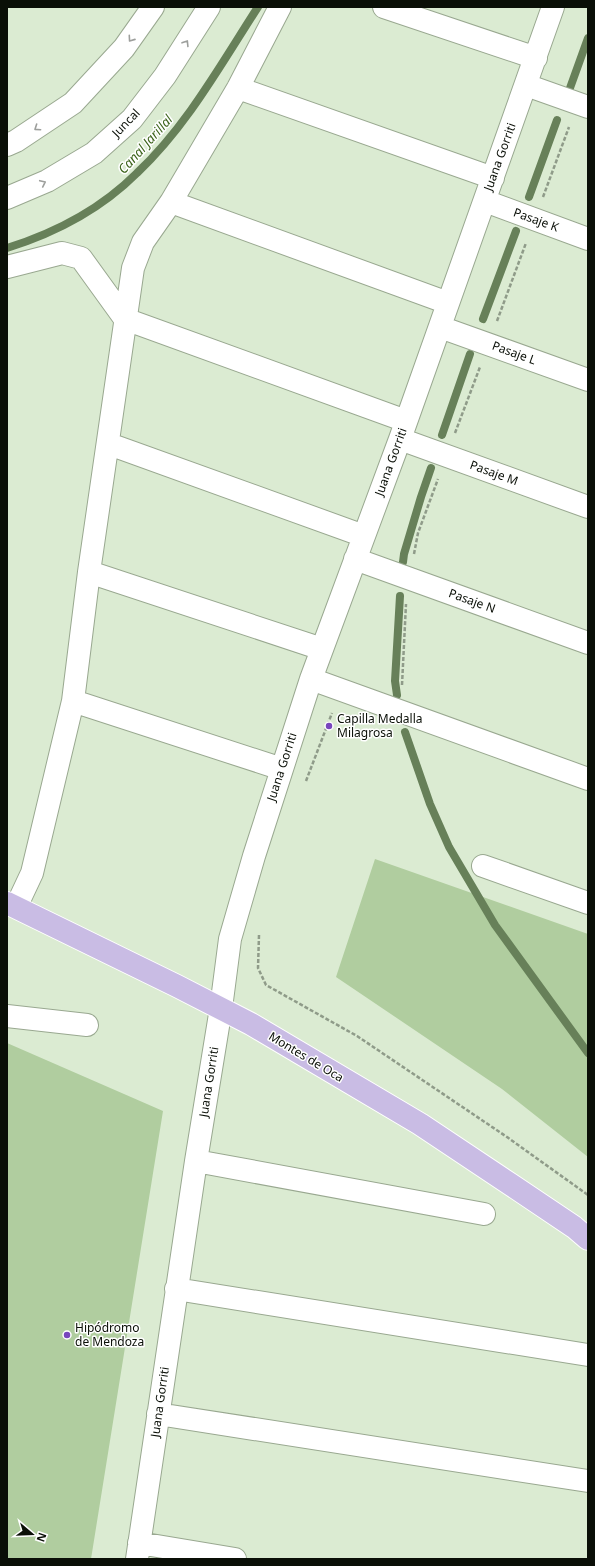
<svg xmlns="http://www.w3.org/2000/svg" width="595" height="1566" viewBox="0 0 595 1566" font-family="'Noto Sans',sans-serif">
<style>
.green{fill:#b0cd9f}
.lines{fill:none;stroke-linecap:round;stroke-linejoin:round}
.stream{stroke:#678059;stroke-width:8}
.minor-casing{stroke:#99a890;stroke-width:24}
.major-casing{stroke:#fff;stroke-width:24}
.path{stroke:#8f9b89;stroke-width:2.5;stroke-dasharray:4 2;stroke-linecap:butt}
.minor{stroke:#fff;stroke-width:22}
.major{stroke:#c9bce4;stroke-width:22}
.oneway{stroke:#9d9f9c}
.poi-dot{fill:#7845bd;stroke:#fff;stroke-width:1.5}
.labels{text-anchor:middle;stroke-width:3;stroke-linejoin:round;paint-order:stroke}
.street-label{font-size:12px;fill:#0a0f07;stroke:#fff}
.poi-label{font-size:12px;fill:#0a0f07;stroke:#fff;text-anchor:start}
.water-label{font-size:13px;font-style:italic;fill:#3b631a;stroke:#fff}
</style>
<rect width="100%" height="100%" fill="#dbebd2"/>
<path class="green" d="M375,859L588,934V1157L502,1089L336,977Z
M7,1043L163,1111L91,1559H7Z"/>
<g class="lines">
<path class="stream" d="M570,88L588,38
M529,197L557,120
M7,248C55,233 101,209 137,173C187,126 221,64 258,7
M483,319L516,231
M442,435L470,354
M403,562L404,554L421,497L431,468
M397,695L395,681L400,596
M405,732L430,804L449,847L495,925L588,1053"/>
<g class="minor-casing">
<path id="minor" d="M384,7L536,58
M526,85L588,107
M238,88L493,178
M7,145L16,141L73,103L124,48L153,7
M7,198L47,181L94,153L132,119L165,76L209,7
M485,201L588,239
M171,202L448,303
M7,267L62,253L81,258L125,319L406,421
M440,327L588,380
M400,439L588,507
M109,444L364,536
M355,559L588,643
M89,572L322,649
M311,679L588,779
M73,701L282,769
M483,866L588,903
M16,907L32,873L73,701L89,572L133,268L143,242L171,202L238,88L280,7
M7,1016L87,1025
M196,1161L484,1214
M176,1289L588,1355
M158,1414L588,1481
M139,1543L235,1559
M137,1559L196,1161L221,1008L230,939L254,856L311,679L400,439L553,7"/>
</g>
<g class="major-casing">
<path id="major" d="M7,903L177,986L251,1024L420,1124L510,1184L574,1227L588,1239"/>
</g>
<path class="path" d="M543,197L569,127
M497,321L526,243
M455,433L480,367
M414,554L418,533L438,479
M402,685L406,604
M306,781L332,713
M259,935L258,968L266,985L357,1036L507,1137L588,1195"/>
<use href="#minor" class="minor"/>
<use href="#major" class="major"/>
</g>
<defs><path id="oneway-chevron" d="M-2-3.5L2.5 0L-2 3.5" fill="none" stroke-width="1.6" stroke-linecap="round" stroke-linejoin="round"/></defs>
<g class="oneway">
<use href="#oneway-chevron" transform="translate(131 39) rotate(125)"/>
<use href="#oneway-chevron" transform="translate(186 43) rotate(-58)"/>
<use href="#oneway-chevron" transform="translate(37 128) rotate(146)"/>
<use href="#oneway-chevron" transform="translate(43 183) rotate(-25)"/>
</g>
<g class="poi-dot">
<circle cx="329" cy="726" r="4"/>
<circle cx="67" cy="1335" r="4"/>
</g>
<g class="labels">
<g class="street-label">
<text transform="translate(126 123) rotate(-46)" y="4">Juncal</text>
<text transform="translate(500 157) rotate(-70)" y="4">Juana Gorriti</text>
<text transform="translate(536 220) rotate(20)" y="4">Pasaje K</text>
<text transform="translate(514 353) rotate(20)" y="4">Pasaje L</text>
<text transform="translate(391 462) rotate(-70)" y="4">Juana Gorriti</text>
<text transform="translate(494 473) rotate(20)" y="4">Pasaje M</text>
<text transform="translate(472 601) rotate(20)" y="4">Pasaje N</text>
<text transform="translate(282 767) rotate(-72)" y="4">Juana Gorriti</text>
<text transform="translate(306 1057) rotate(31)" y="4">Montes de Oca</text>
<text transform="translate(209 1082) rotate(-81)" y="4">Juana Gorriti</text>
<text transform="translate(160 1402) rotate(-82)" y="4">Juana Gorriti</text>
</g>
<g class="poi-label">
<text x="337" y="723">Capilla Medalla<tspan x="337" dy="14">Milagrosa</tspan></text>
<text x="75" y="1332">Hipódromo<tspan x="75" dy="14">de Mendoza</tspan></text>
</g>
<g class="water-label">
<text transform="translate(145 144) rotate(-48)" y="5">Canal Jarillal</text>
</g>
</g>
<rect width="595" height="1566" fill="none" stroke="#0a0f07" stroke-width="16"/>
<g transform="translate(32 1534) rotate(109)" stroke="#ffffff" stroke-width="3" paint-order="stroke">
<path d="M0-3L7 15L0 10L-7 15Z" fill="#0a0f07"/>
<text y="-6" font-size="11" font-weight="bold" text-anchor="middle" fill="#0a0f07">N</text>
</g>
</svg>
